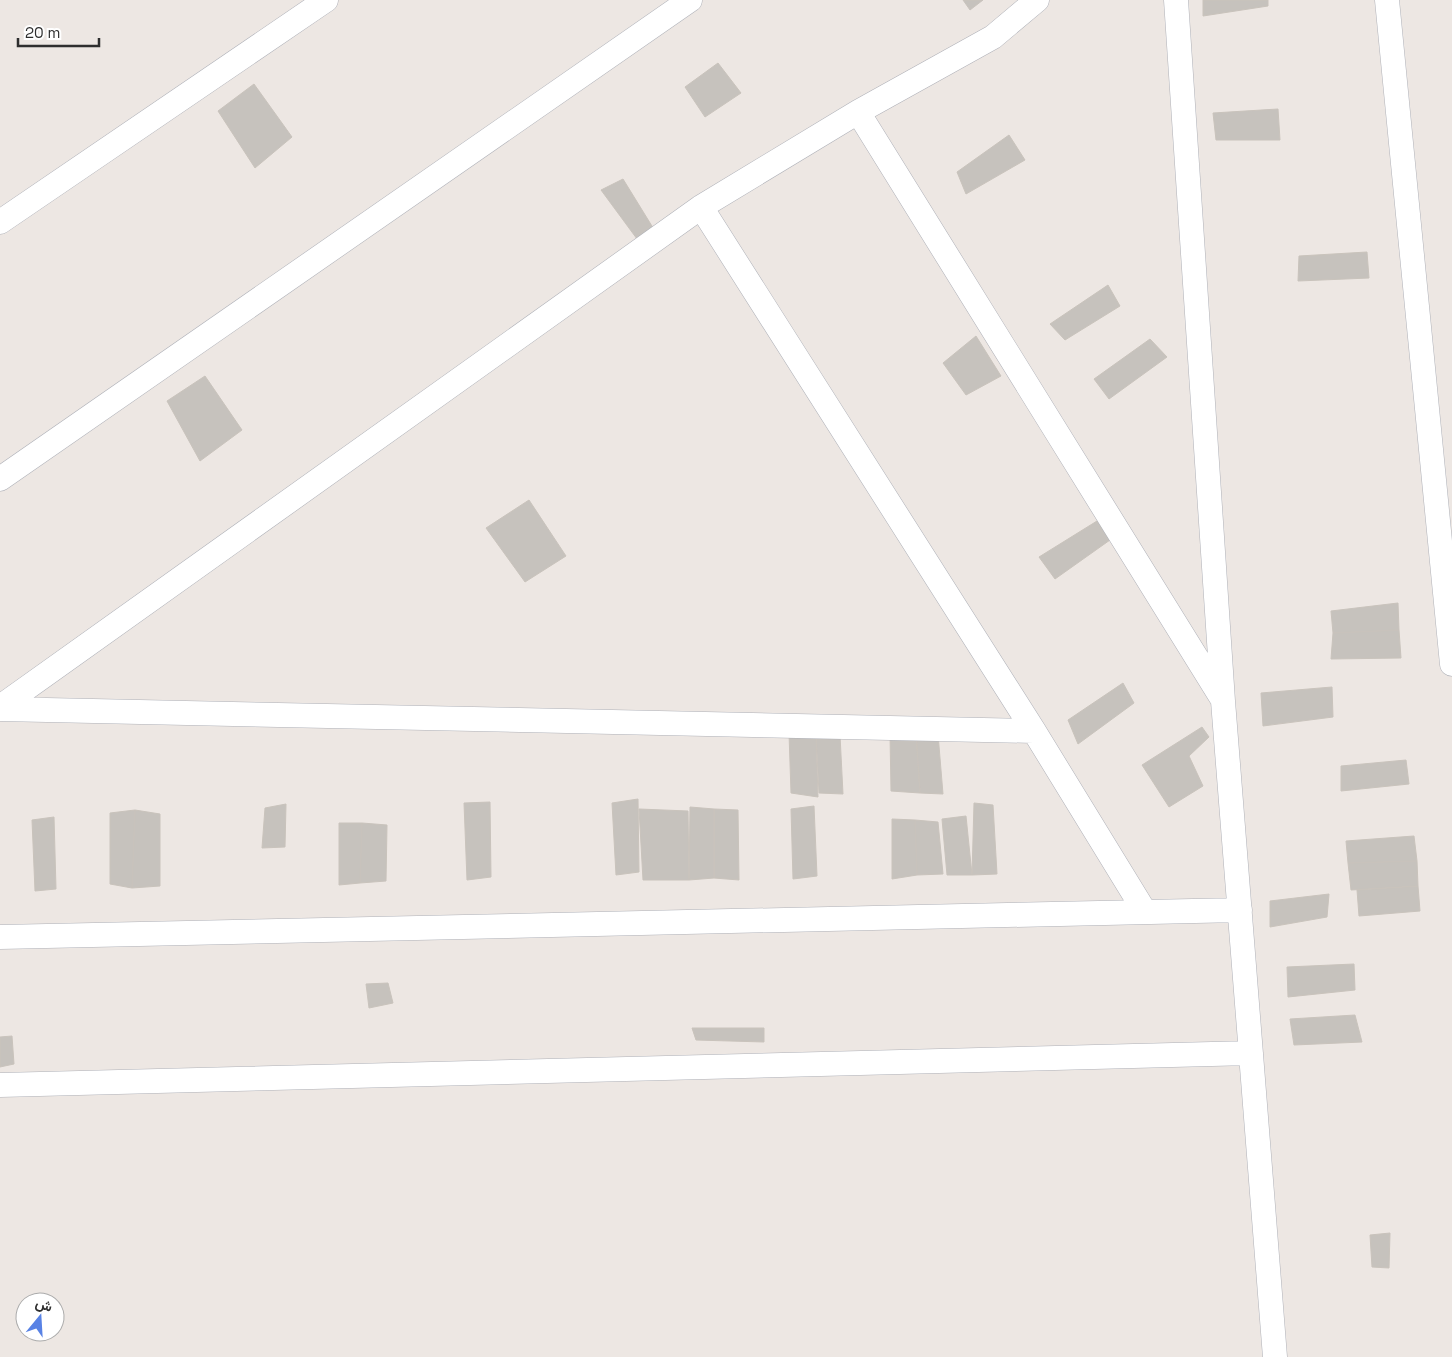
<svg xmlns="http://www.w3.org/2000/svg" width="1452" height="1357" viewBox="0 0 1452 1357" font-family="'Space Grotesk',Vazirmatn,sans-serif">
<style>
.building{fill:#c6c2bd;stroke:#c9c3bc}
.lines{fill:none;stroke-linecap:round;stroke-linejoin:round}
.street-casing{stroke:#afb1b8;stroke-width:25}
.street{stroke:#fff;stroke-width:24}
</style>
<rect width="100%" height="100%" fill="#ede7e3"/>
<path class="building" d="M963,0H983L970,10Z
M1203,0H1268V6L1203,16Z
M718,63L741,93L705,117L685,87Z
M254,84L292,137L255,168L218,111Z
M1278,109L1280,140H1216L1213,113Z
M1009,135L1025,160L966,194L957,172Z
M623,179L655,231L640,243L601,190Z
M1367,252L1369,278L1298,281L1299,256Z
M1108,285L1120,306L1065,340L1050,324Z
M976,336L1001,376L966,395L943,363Z
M1150,339L1167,357L1109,399L1094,379Z
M205,376L242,430L200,461L167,401Z
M529,500L566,556L525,582L486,528Z
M1097,521L1110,540L1055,579L1039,557Z
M1398,603L1399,630L1333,633L1331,611Z
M1399,630L1401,658L1331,659L1333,633Z
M1123,683L1134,703L1078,744L1068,720Z
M1332,687L1333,717L1263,726L1261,693Z
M1202,727L1209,737L1189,756L1203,786L1169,807L1142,765Z
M789,733L816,734L818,797L791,793Z
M916,733L938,734L943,794L920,793Z
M916,733L920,793L891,791L890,734Z
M816,734L840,735L843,794L819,793Z
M1406,760L1409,784L1341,791V766Z
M638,799L639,872L616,875L612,803Z
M490,802L491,877L467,880L464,803Z
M974,803L993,805L997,874L972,875Z
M286,804L285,847L262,848L265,808Z
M814,806L817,876L793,879L791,809Z
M690,807L714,809V878L689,880Z
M639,809L688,811L689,880H643Z
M714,809L738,810L739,880L714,878Z
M135,810L132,888L110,884V813Z
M135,810L160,814V886L132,888Z
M966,816L972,875H947L942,819Z
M54,817L56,889L35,891L32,820Z
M892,819L915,820L917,875L892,879Z
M915,820L938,822L943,874L917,875Z
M339,823H362L360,883L339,885Z
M362,823L387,825L386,881L360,883Z
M1414,836L1417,861L1348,863L1346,841Z
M1417,861L1418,886L1351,890L1348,863Z
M1418,886L1420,911L1359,916L1357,890Z
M1329,894L1327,917L1270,927V901Z
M1354,964L1355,990L1288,997L1287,967Z
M388,983L393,1003L369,1008L366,984Z
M1355,1015L1362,1042L1294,1045L1290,1019Z
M692,1028H764V1042L696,1040Z
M12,1036L14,1064L0,1067V1037Z
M1390,1233L1389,1268L1372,1267L1370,1235Z"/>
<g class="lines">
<g class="street-casing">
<path id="street" d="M1176,0L1223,701L1275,1357
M1387,0L1452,664
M858,112L1221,697
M701,207L1034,731L1145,912
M0,222L326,0
M0,479L690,0
M0,707L701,207L858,112L993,37L1037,0
M0,709L1034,731
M0,937L1240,910
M0,1085L1251,1053"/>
</g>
<use href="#street" class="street"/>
</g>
<g transform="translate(40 1317) rotate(18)"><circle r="24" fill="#ffffff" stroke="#ababab"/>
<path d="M0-4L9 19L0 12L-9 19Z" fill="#5882e5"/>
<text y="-8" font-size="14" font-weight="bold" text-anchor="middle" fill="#2e2e2e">ش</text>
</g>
<path d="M18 38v8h81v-8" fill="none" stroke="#2e2e2e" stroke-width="2.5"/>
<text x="25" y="38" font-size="15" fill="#2e2e2e" stroke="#ffffff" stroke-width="4" paint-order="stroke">20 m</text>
</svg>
